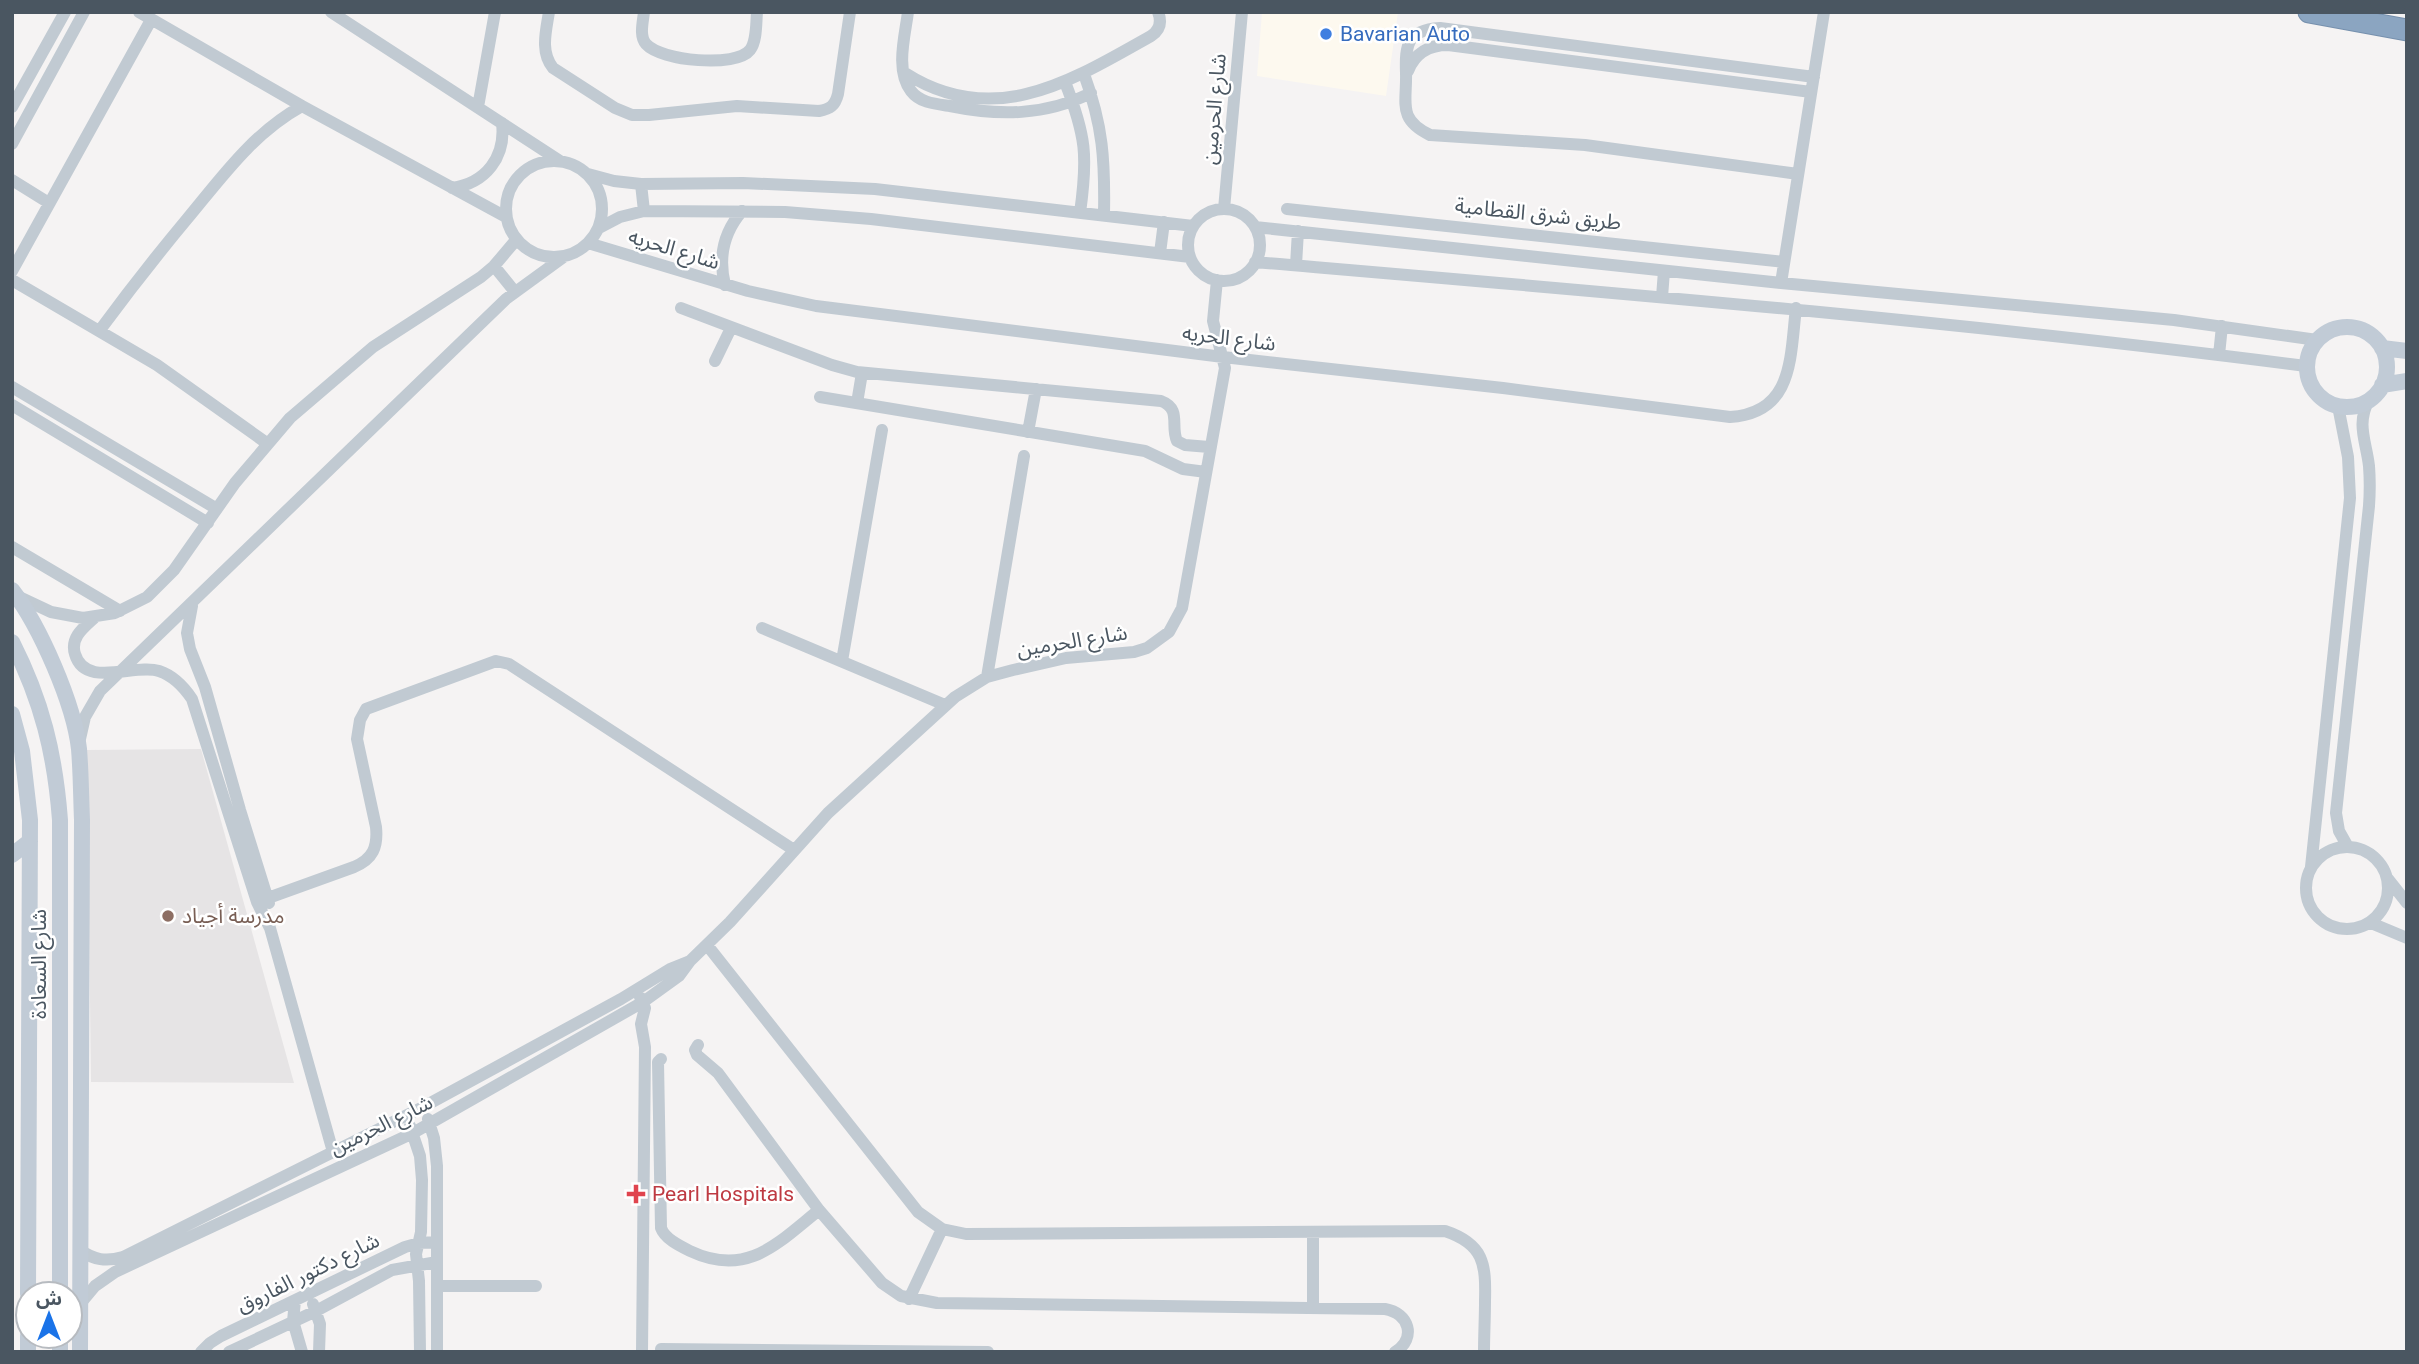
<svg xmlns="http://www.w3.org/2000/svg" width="2419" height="1364" viewBox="0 0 2419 1364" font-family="Roboto,'Noto Sans Arabic',sans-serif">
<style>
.commercial{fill:#fdf9ef}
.education{fill:#e6e4e5}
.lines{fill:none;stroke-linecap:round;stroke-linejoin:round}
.highway-casing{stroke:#7690ad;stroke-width:23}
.street{stroke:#c1cad2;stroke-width:12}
.secondary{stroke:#c1cbd6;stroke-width:16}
.highway{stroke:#8ba5c1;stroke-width:21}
.shop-dot{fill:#3f7fe0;stroke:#fff;stroke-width:2.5}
.education-dot{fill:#8d6e63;stroke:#fff;stroke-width:2.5}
.health-dot{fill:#e0444e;stroke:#fff;stroke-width:2.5}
.labels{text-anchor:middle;stroke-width:5;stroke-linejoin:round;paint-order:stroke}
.shop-label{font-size:21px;fill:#366cbe;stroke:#fff;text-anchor:start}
.street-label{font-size:21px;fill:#4a5661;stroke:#fff}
.education-label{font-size:21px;fill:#785e54;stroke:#fff;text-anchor:start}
.health-label{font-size:21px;fill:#be3a42;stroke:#fff;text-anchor:start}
</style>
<rect width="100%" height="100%" fill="#f5f3f3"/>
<path class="commercial" d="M1262,12H1398L1386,96L1257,76Z"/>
<path class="education" d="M201,749L294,1083L91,1082L87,750Z"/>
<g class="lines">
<g class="highway-casing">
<path id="highway" d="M2309,12L2407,30"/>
</g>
<path class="street" d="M139,12L302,106L506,217
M331,12L560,161
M549,12C546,31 540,52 553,68L615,108L632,115H649L737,106L819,111C830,109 835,106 838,94L850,12
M644,12C643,22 639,36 646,44C661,61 736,68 750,50C757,41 756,23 757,12
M908,12C905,36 895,70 911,91C920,103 936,104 950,106C999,116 1045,116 1091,93
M1408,71C1415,53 1429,45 1448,45L1811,92
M905,73C994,130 1071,81 1151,36C1160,30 1162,22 1158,12
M1084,74C1103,126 1105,160 1104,215
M1065,82C1086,136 1088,156 1080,213
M12,107L65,12
M478,107L495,12
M12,144L84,12
M506 209a48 48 0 1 1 96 0a48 48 0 1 1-96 0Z
M588,174L614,181L641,184L743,183L875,189L1193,226
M1798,174L1585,145L1430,135C1397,119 1407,103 1406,73C1405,45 1407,30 1440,28L1814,77
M12,180L49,203
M641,184L644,211
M452,188C486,183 506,157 502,123
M1224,209L1242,12
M1287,209L1784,262
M1188 245a36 36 0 1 1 72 0a36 36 0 1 1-72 0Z
M1255,227L1781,283L2174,320L2317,340
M599,228L620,217L644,211L785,212L871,219L1190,257
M588,243L748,291L816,306L1223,357L1503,388L1730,417C1794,413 1790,357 1796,308
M1160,253L1164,222
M1255,262C1606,292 1957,321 2306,366
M1296,265L1298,231
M494,266L515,292
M12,271L151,20
M12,280L157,365L268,444
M1781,283L1824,12
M725,285C718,257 724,232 742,211
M1662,297L1664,271
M681,308L832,365L857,372L1161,401C1182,409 1170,426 1177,441L1185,445L1209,447
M100,330C128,292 157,255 187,219C222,177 253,133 302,106
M2219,355L2222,326
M715,361L731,328
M12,387L217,509
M820,397L1145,451L1183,469L1206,472
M857,403L862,373
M12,405L208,523
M1028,432L1036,389
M12,547L120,611
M17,596L51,612L83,618L115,613L147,597L174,570L235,483L290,418L373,347L481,277L494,266L516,240
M192,606L187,633L190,649L205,687L240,810L269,903
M94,618C83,628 70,638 75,654C85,689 135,663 159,671C174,676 184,687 192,699L257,902L270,928L333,1152
M762,628L945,705
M842,661L882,430
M987,677L1024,456
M80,739L85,717L100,691L506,299L565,256
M2306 888a41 41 0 1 1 82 0a41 41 0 1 1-82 0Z
M2348,847L2339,831L2336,813L2369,506C2370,492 2370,479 2369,466C2366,440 2356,425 2369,399
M2311,867L2350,498L2348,457L2338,406
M2388,879L2407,903
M257,902L354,867C373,859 378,847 376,827L357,739L360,720L366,709L496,661L509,664L794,850
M2371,923L2407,938
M707,945L918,1212L942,1229L966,1234L1445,1231C1484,1244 1486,1264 1485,1301C1485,1318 1484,1335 1484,1352
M640,997L645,1008L641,1024L645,1047L642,1352
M698,1045L695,1050L697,1055L718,1073L819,1210L882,1283L901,1296L937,1303L1385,1309C1409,1313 1417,1338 1395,1352
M661,1059L658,1062L661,1228C665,1239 680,1246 690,1251C747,1278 778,1243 819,1210
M428,1119L434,1138L437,1166V1352
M410,1126L420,1156L422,1180L421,1232L416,1254L419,1281L420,1352
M1313,1233V1308
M80,1250C94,1260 106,1262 123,1257L423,1107L621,999L670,969L690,961
M437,1286H536
M909,1299L942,1229
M295,1301L293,1321L302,1352
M80,1304L95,1286L115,1272L413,1133L643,1002L679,976L690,961L730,922L828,813L955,697L987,677L1013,670L1066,658L1134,652L1147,648L1169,632L1182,608L1225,368L1213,321L1217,280
M313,1304L320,1324L319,1352
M661,1349L988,1352
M201,1352L210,1343L221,1336L405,1247L419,1243L437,1242
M229,1352L316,1311L392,1270L437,1262"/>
<path class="secondary" d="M2307 367a40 40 0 1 1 80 0a40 40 0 1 1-80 0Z
M2382,348L2407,351
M2382,385L2407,381
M12,590C40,626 74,704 79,749C81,773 81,797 82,820L80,1352
M12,642C42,701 55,754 60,820V1294
M12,714L22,751L30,820L28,1294
M12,855L30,841
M60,1336V1352
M28,1352V1336"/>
<use href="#highway" class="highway"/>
</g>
<circle class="shop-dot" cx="1326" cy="34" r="7"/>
<circle class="education-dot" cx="168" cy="916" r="7"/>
<path class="health-dot" d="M632.5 1183.5h7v7h7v7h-7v7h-7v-7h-7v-7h7z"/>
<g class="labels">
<g class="shop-label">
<text x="1340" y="41">Bavarian Auto</text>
</g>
<g class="street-label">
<text transform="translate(1214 109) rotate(-85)" y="7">شارع الحرمين</text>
<text transform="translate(1538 214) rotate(6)" y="7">طريق شرق القطامية</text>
<text transform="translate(674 249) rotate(17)" y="7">شارع الحريه</text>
<text transform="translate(1229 338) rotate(7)" y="7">شارع الحريه</text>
<text transform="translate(1072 641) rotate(-9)" y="7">شارع الحرمين</text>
<text transform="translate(39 964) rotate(-90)" y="7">شارع السعادة</text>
<text transform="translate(381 1125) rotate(-26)" y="7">شارع الحرمين</text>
<text transform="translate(308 1273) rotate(-26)" y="7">شارع دكتور الفاروق</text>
</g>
<g class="education-label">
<text x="182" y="923">مدرسة أجياد</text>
</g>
<g class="health-label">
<text x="652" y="1201">Pearl Hospitals</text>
</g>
</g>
<rect width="2419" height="1364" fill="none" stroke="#4a5661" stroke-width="28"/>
<g transform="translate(49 1315)"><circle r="33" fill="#ffffff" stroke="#b7bbc0" stroke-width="2"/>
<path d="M0-5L12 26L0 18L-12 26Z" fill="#1a73e8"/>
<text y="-10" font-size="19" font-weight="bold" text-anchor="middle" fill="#4a5661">ش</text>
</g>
</svg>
